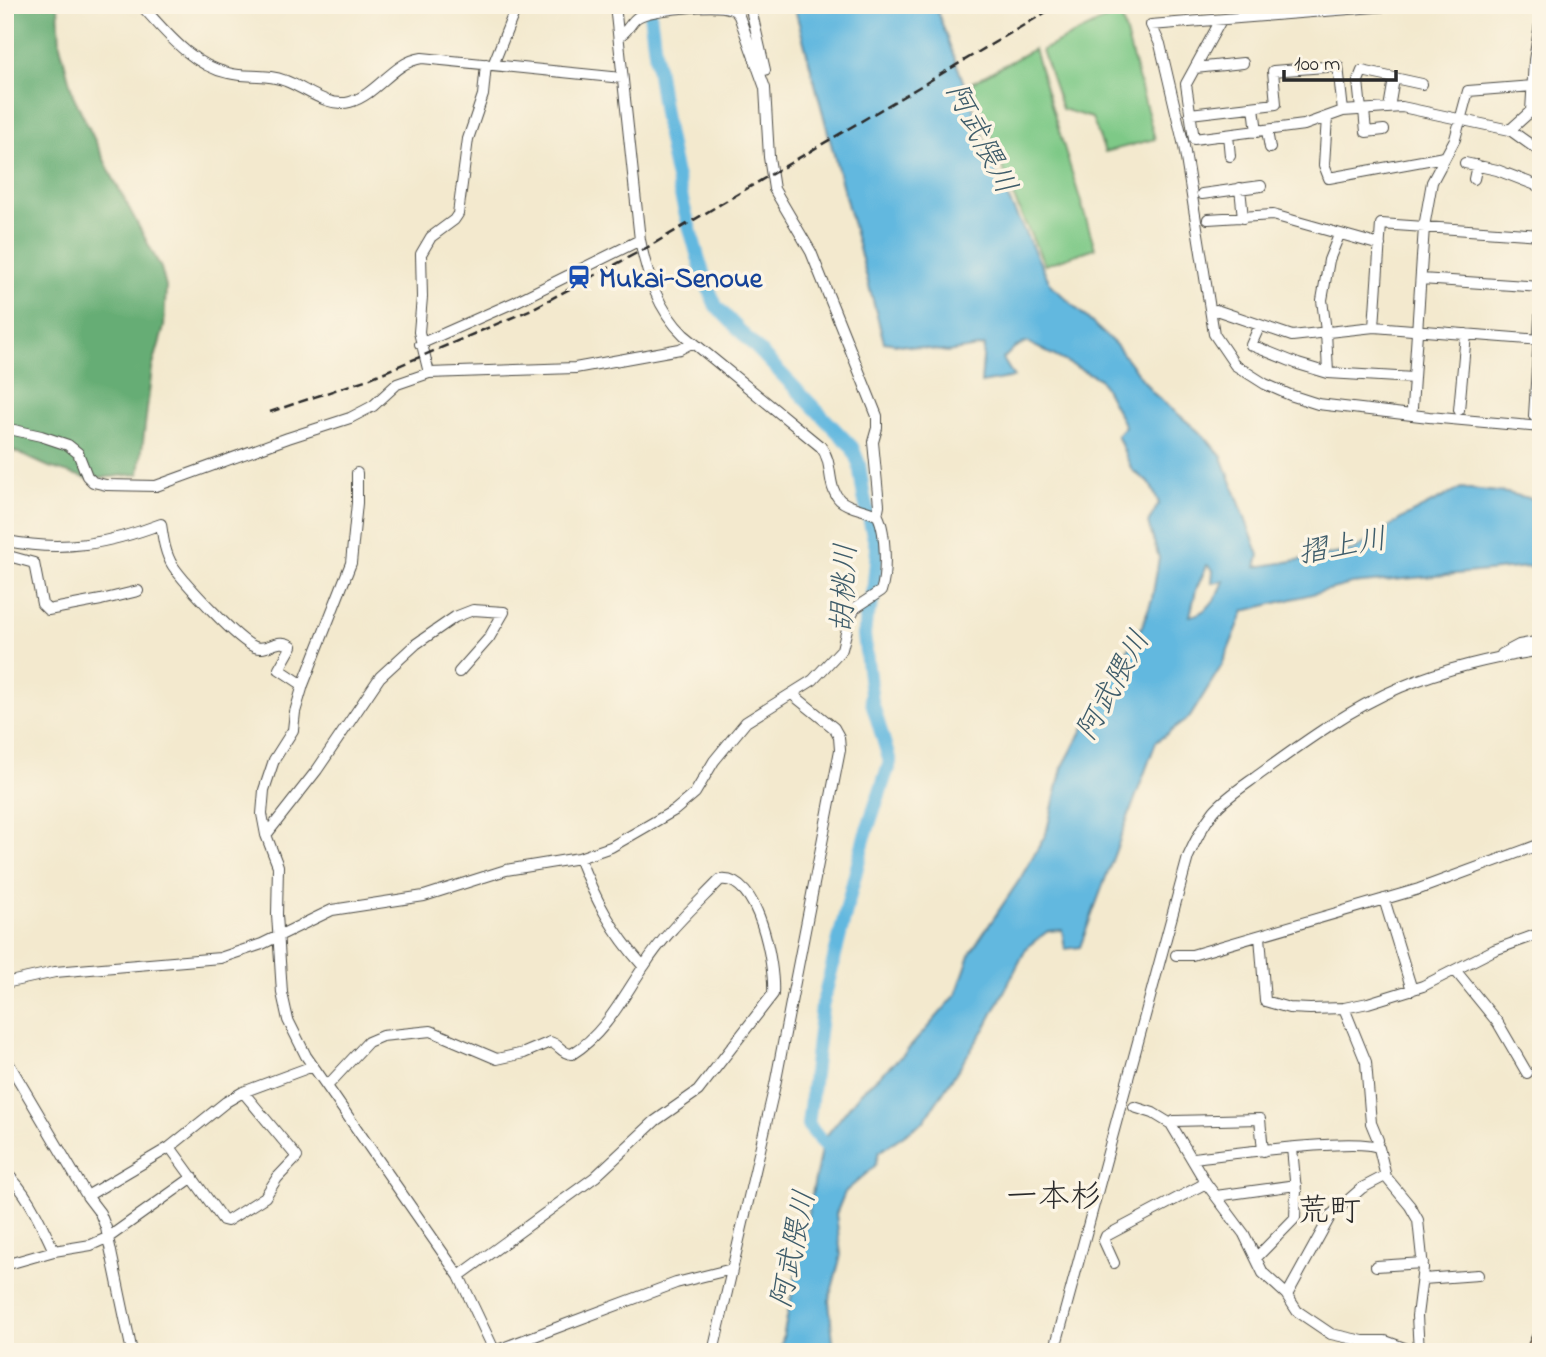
<svg xmlns="http://www.w3.org/2000/svg" width="1546" height="1357" viewBox="0 0 1546 1357" font-family="'Indie Flower','Klee One',sans-serif">
<style>
.green{fill:#7ec987;stroke:#547a59;stroke-width:2}
.forest{fill:#66ad74;stroke:#486c50;stroke-width:2}
.water{fill:#62b8df;stroke:#467285;stroke-width:2;fill-rule:evenodd}
.lines{fill:none;stroke-linecap:round;stroke-linejoin:round}
.river{stroke:#62b8df;stroke-width:14}
.minor-casing{stroke:#494843;stroke-width:12}
.highway-casing{stroke:#494843;stroke-width:17}
.minor{stroke:#fff;stroke-width:10}
.highway{stroke:#f6be87;stroke-width:14}
.rail{stroke:#2b2b2b;stroke-width:2.5;stroke-dasharray:10 5;stroke-linecap:butt}
.labels{text-anchor:middle;stroke-width:7;stroke-linejoin:round;paint-order:stroke}
.transit-label{font-size:28px;font-weight:bold;fill:#164399;stroke:#fcf5e5;text-anchor:start}
.water-label{font-size:30px;font-style:italic;fill:#3e5c6a;stroke:#fcf5e5}
.quarter-label{font-size:32px;fill:#2b2b2b;stroke:#fcf5e5}
</style>
<rect width="100%" height="100%" fill="#fcf5e5"/>
<filter id="ink" filterUnits="userSpaceOnUse"><feTurbulence type="fractalNoise" baseFrequency=".0143" numOctaves="2"/><feDisplacementMap in="SourceGraphic" scale="14" xChannelSelector="R" yChannelSelector="G"/><feConvolveMatrix kernelMatrix="1 2 1 2 8 2 1 2 1" color-interpolation-filters="sRGB"/></filter>
<filter id="wash" filterUnits="userSpaceOnUse"><feTurbulence type="fractalNoise" baseFrequency=".00686" numOctaves="4" result="noise"/><feDisplacementMap in="SourceGraphic" scale="28" xChannelSelector="R" yChannelSelector="G"/><feGaussianBlur stdDeviation="1.57" result="paint"/><feColorMatrix in="noise" values="0 0 0 0 0 0 0 0 0 0 0 0 0 0 0 0 0 1.4 0 .05"/><feComposite in="paint" operator="in"/></filter>
<g filter="url(#wash)">
<rect width="100%" height="100%" fill="#f3e9ce"/>
<path class="green" d="M1120,12L1155,139L1105,152L1092,118L1062,109L1042,50Z
M1034,49L1095,248L1045,265L1019,210L971,83Z"/>
<path class="forest" d="M5,5H58L60,45L73,95L112,176L161,268L166,286L164,327L152,369L139,474L89,479L49,467L5,447Z"/>
<path class="water" d="M794,5H935L1000,182L1051,285L1116,345L1153,393L1204,436L1222,457L1259,555L1256,567L1353,551L1404,517L1461,488L1507,493L1541,501V568L1528,567L1352,584L1244,611L1222,665L1190,717L1156,742L1080,947L1065,949L1062,930L1048,931L1027,947L986,1027L924,1121L879,1152L875,1166L845,1192L836,1214L841,1255L829,1300L834,1352H780L823,1140L861,1092L905,1053L956,995L971,952L1020,879L1046,834L1062,768L1107,685L1142,626L1152,599L1159,558L1148,523L1159,503L1150,484L1132,470L1117,435L1125,426L1100,379L1027,342L1014,348L1003,359L1014,377L981,383L984,346L947,352L884,342ZM1207,565L1213,570L1212,583L1224,581C1218,597 1208,613 1190,616L1196,590Z"/>
<g class="lines">
<path class="river" d="M649,5C659,85 669,162 693,239C699,262 706,284 716,306L852,447L859,464L864,497L877,551L872,604L866,617L864,635L872,702L890,762L864,839L822,1007L808,1125L833,1155"/>
</g>
</g>
<g filter="url(#ink)">
<g class="lines">
<g class="minor-casing">
<path id="minor" d="M141,5C165,31 191,65 228,73C247,78 266,73 286,81C305,88 328,108 350,102C378,94 393,62 422,58L622,78
M750,5L765,70
M1400,5L1151,25L1160,44L1184,146L1214,334L1235,365L1265,384L1290,395L1318,404L1429,417L1541,427
M1221,20L1186,84L1194,139L1304,125L1343,111L1402,107L1510,130L1541,152
M619,36C628,32 630,22 638,17C651,9 717,3 731,9C736,10 736,12 739,16L765,88L769,157L774,189L811,252L877,416V428L873,442L879,505L877,515
M493,65L517,5
M1195,68L1243,63
M1254,107L1257,132
M1389,108L1394,79
M1361,110L1358,81L1362,71L1422,84
M1364,110L1366,132L1384,130
M1190,114L1276,104L1273,71L1338,66L1343,111
M1327,117L1324,165L1329,178L1444,157
M1510,130L1531,111L1534,60L1541,18
M1267,131L1270,148
M1228,135L1230,156
M1465,163L1497,170L1541,187
M1474,179L1477,165
M1240,188L1243,218
M1202,194L1261,186
M1208,219L1273,215L1380,245
M1421,279L1541,287
M1216,310L1292,336L1374,327L1541,340
M1260,325L1251,345L1298,364L1328,373L1414,378
M1374,327L1381,224L1541,235
M420,344L515,302L640,240
M429,373L419,332L422,297L421,254L431,237L454,220L458,214L468,139L483,95L486,64
M1328,373L1326,331L1322,300L1329,260L1339,235
M1412,408L1424,227L1432,182L1455,139L1468,91L1533,86
M1459,410L1466,334
M1534,416L1541,302
M5,428L41,436L68,445L78,453L87,476L93,482L106,485L156,486L288,438L350,418L373,406L397,384L429,373L575,368L680,349L693,342
M357,473V503L351,563L303,685L295,712L293,730L274,760L264,790L262,814L266,835L278,866L277,914L282,993L288,1020L306,1056L459,1276L495,1352
M7,541C63,552 108,544 161,524C163,538 165,554 173,566C184,582 238,641 255,647C269,652 276,636 292,646L279,669L303,685
M5,555L34,563L42,604L48,610L101,600L138,591
M1502,654L1519,645L1541,641
M266,835L317,770L380,677L416,644L455,617L473,610L504,612L489,638L459,672
M1536,846L1541,856
M579,858C596,901 612,931 643,966
M1384,899L1412,990
M1260,936L1265,1001L1289,1008L1310,1009L1344,1008L1368,1003L1423,986L1494,950L1541,933
M1176,955H1192L1419,889L1541,844
M1455,970L1498,1023L1527,1073
M5,983L55,972L220,958L262,944L332,910L424,896L506,870L579,858L611,847L675,810L695,793L714,761L746,722L813,680L842,649L850,617L855,608L881,591C887,574 886,532 878,516C866,509 850,509 840,500C826,486 834,463 821,447L684,335C658,310 647,275 640,240L615,5
M1344,1008L1366,1062L1371,1123L1378,1140L1376,1146
M5,1057L87,1196L100,1213L106,1228L132,1352
M328,1085L368,1042L382,1036L431,1031L497,1059L524,1053L550,1042C559,1044 562,1054 572,1054C605,1034 623,997 644,966C664,934 694,907 720,880C759,874 775,966 773,994L698,1091L655,1121L595,1177L459,1276
M1134,1107L1153,1113L1171,1124
M170,1147L223,1220L227,1221L265,1197L277,1178L297,1157L243,1092
M1263,1151L1260,1119L1174,1121L1171,1124L1206,1183L1244,1234L1263,1273L1286,1294L1297,1311L1331,1334L1363,1341H1385L1415,1352
M1193,1158C1222,1155 1362,1136 1379,1148L1386,1177L1410,1206L1418,1220L1423,1268L1417,1316L1419,1352
M5,1172C28,1192 41,1224 54,1251
M87,1196L170,1147L226,1102L243,1092L313,1066
M1216,1196L1296,1185
M1256,1258L1295,1218L1296,1191L1292,1148
M1114,1263L1104,1241L1106,1236L1206,1183
M5,1265L54,1251L91,1245L109,1237L193,1177
M1376,1266L1423,1263
M1423,1279L1478,1275
M1287,1295L1331,1215L1362,1188L1385,1176
M492,1352L676,1283L732,1269
M713,1352L775,1085L840,750L839,737L834,728L792,694
M1054,1352L1188,857C1195,841 1203,825 1214,811C1227,796 1245,785 1260,774C1304,742 1351,708 1401,687C1446,668 1493,658 1541,650"/>
</g>
<g class="highway-casing">
<path id="highway" d="M1533,1352L1541,1334"/>
</g>
<use href="#minor" class="minor"/>
<use href="#highway" class="highway"/>
<path class="rail" d="M270,412L368,379L532,309L648,247L1058,5"/>
</g>
</g>
<defs>
<g id="station-bare" transform="scale(1.89)"><path d="M-3-6H3Q5-6 5-4V2Q5 4 3 4L4.5 6H3L1.5 4h-3L-3 6H-4.5L-3 4Q-5 4-5 2V-4Q-5-6-3-6ZM-3.5-4v3h7v-3ZM-3.5 1v1.5H-2V1ZM2 1v1.5H3.5V1Z" fill="#1a4fb4" stroke="#fcf5e5" stroke-width="2.5" paint-order="stroke"/></g>
</defs>
<g fill-rule="evenodd">
<use href="#station-bare" x="579" y="277"/>
</g>
<g class="labels">
<g class="transit-label">
<text x="599" y="287">Mukai-Senoue</text>
</g>
<g class="water-label">
<text transform="translate(982 138) rotate(63)" y="10">阿武隈川</text>
<text transform="translate(1342 545) rotate(-10)" y="10">摺上川</text>
<text transform="translate(843 588) rotate(-87)" y="10">胡桃川</text>
<text transform="translate(1112 685) rotate(-61)" y="10">阿武隈川</text>
<text transform="translate(792 1249) rotate(-78)" y="10">阿武隈川</text>
</g>
<g class="quarter-label">
<text x="1054" y="1206">一本杉</text>
<text x="1329" y="1220">荒町</text>
</g>
</g>
<rect width="1546" height="1357" fill="none" stroke="#fcf5e5" stroke-width="28"/>
<path d="M1284 70v10h112v-10" fill="none" stroke="#2b2b2b" stroke-width="3.5"/>
<text x="1294" y="70" font-size="21" fill="#2b2b2b" stroke="#fcf5e5" stroke-width="5" paint-order="stroke">100 m</text>
</svg>
